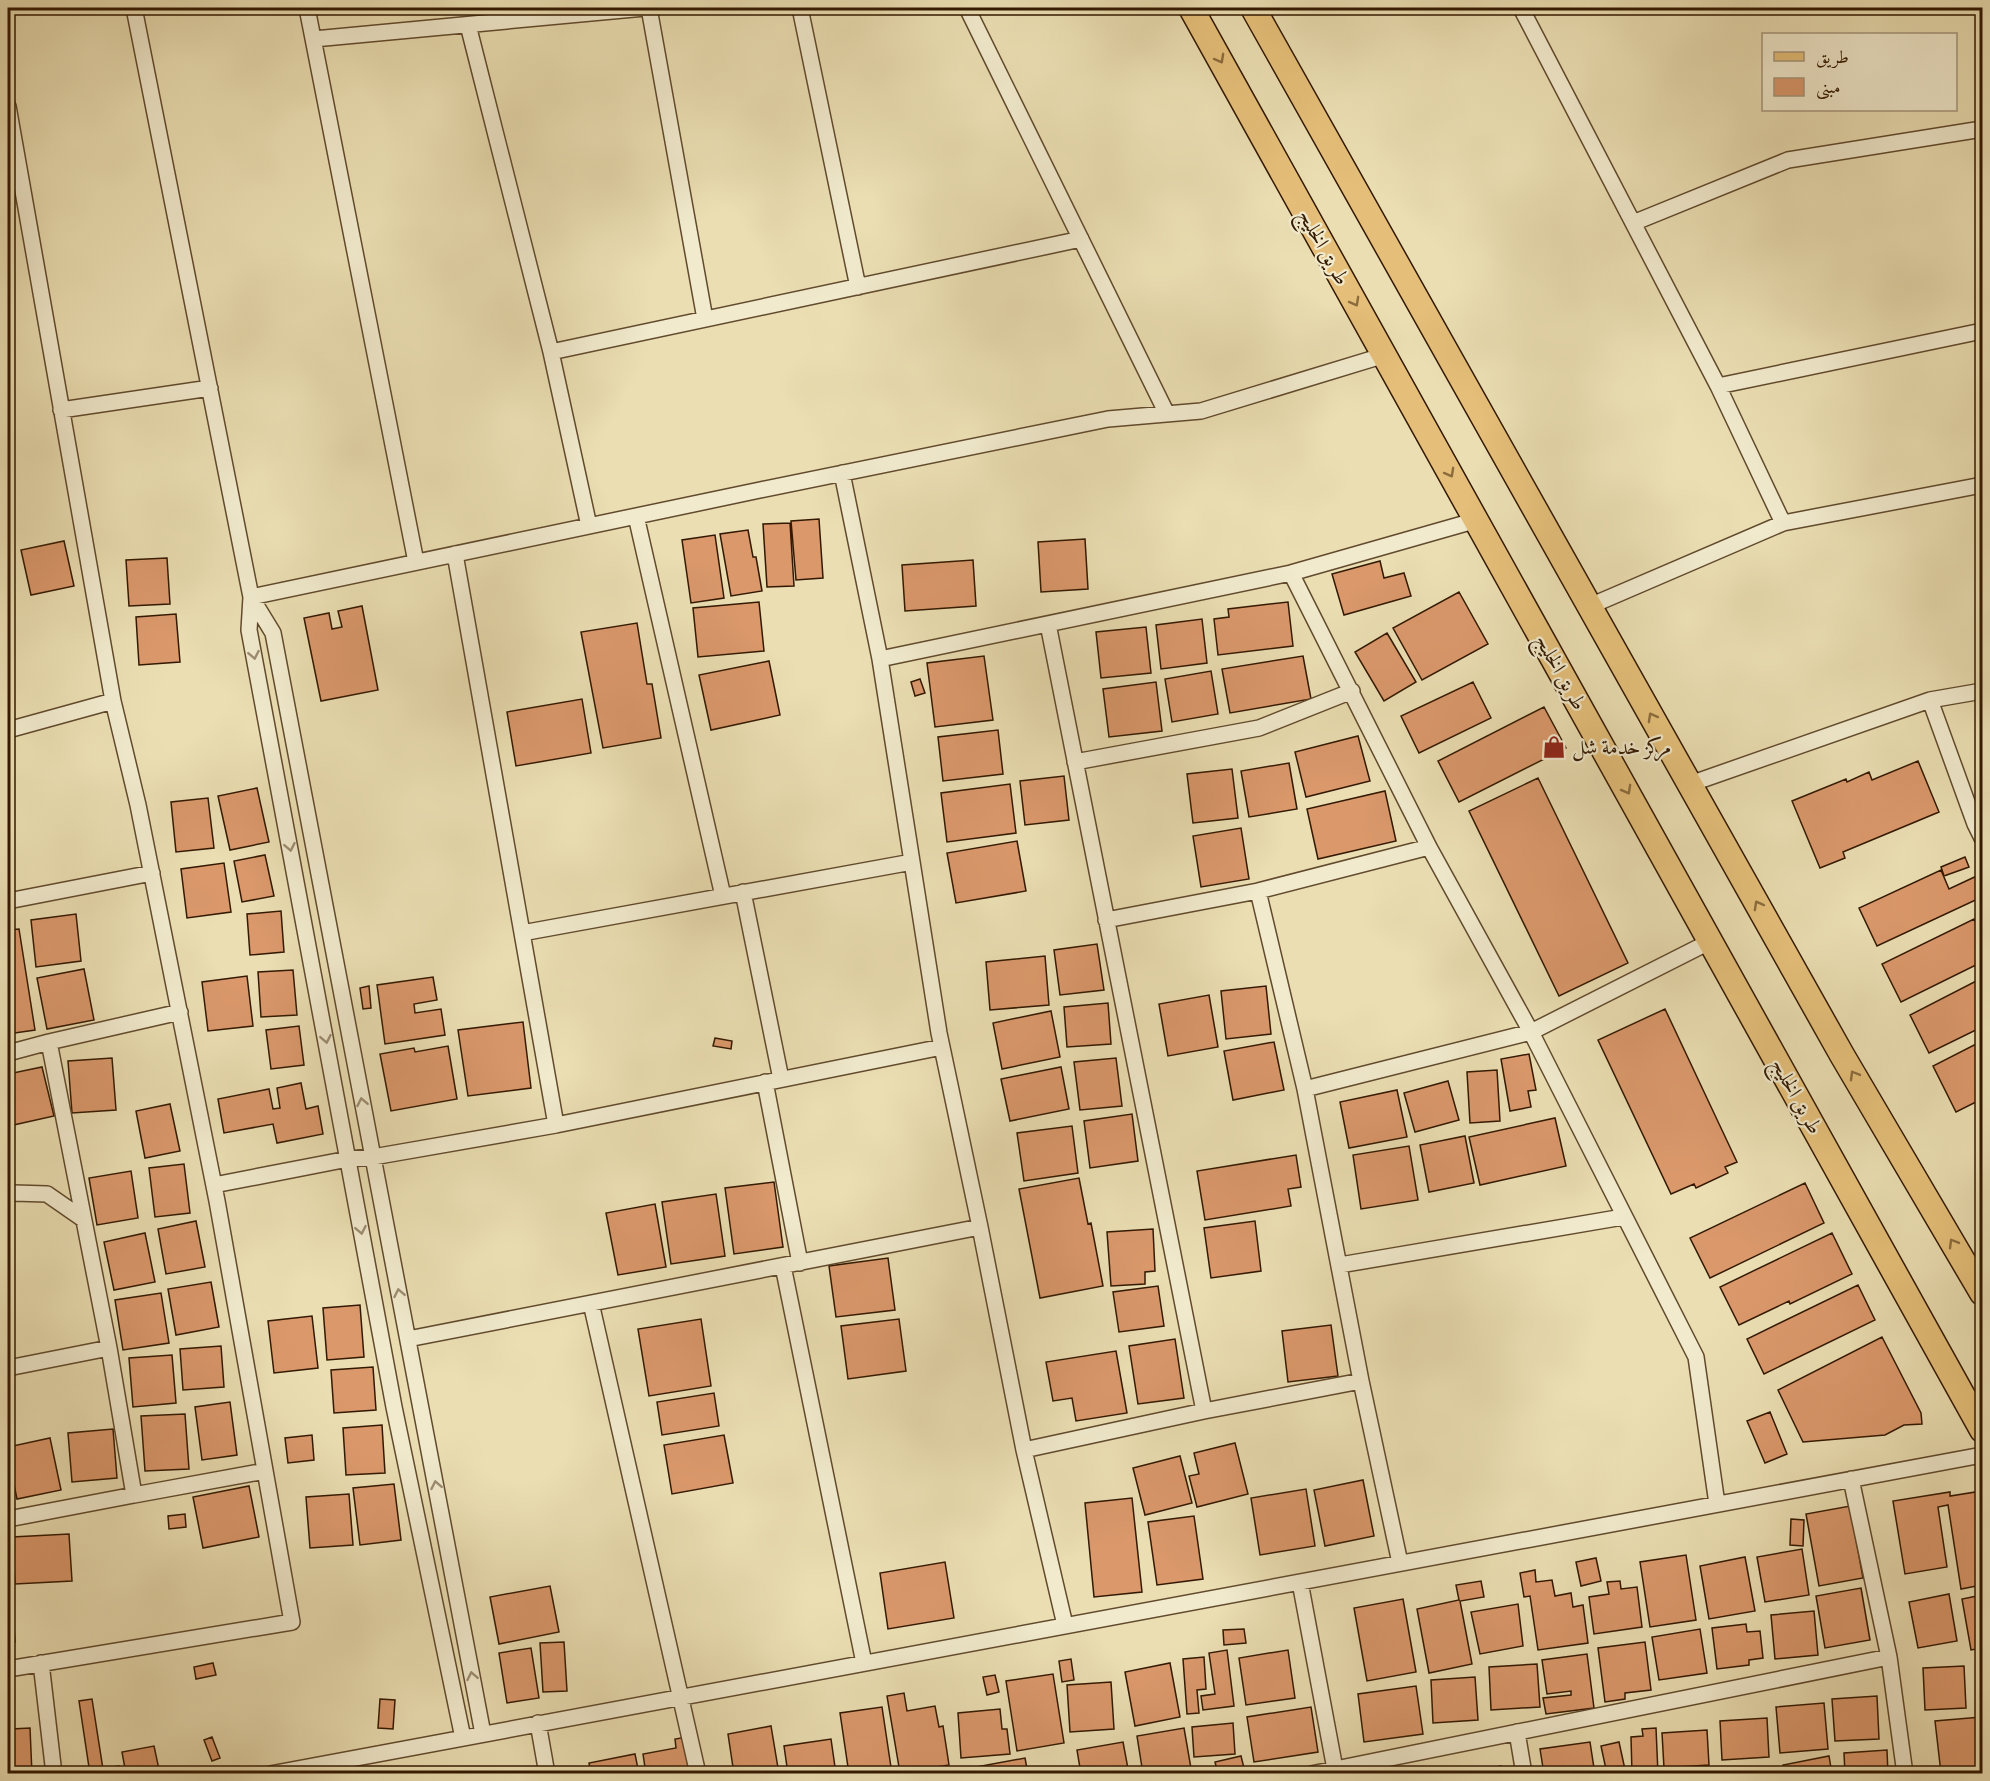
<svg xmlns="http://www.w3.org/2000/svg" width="1990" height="1781" viewBox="0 0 1990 1781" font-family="Alegreya,Amiri,serif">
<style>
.building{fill:#da986b;stroke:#331901;stroke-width:1.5}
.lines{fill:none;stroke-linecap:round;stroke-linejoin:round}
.minor-casing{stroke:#614a2d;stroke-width:18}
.primary-casing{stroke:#331901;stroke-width:27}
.minor{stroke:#f1eacd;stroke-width:15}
.primary{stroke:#e5bf79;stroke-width:24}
.oneway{stroke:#8c6c3d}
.oneway2{stroke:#9c8c71}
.labels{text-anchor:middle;stroke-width:4.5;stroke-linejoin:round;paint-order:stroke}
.street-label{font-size:21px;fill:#331901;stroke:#f1eacd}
.poi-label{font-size:21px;fill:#331901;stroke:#f1eacd;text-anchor:start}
</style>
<rect width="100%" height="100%" fill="#eadeb2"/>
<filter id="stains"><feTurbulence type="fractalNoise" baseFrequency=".00333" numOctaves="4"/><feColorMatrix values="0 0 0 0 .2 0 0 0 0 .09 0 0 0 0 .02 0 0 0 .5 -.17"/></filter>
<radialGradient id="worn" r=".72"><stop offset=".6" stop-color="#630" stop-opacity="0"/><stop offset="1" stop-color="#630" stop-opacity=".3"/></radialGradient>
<path class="building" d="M819,519L823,578L796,580L791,521Z
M790,523L794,586L767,587L763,524Z
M748,530L753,557H756L762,591L731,596L720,534Z
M715,535L724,598L691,603L682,540Z
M1085,539L1088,589L1041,592L1038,542Z
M64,541L74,586L31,595L21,550Z
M167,558L170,604L129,606L126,560Z
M973,560L976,606L905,611L902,565Z
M1380,561L1384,578L1404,573L1411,596L1344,615L1332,574Z
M1459,592L1488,644L1422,680L1393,628Z
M759,602L764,651L698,657L693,608Z
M1288,602L1293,646L1218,655L1214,619L1229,617L1228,609Z
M362,606L378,690L321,701L304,618L329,613L332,629L342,627L338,611Z
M176,614L180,662L139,665L136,617Z
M1202,619L1207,663L1161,669L1156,625Z
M637,623L647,684H652L661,738L603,748L581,632Z
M1146,627L1151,673L1101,678L1096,632Z
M1387,633L1416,682L1384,701L1355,652Z
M984,656L993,720L935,727L927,663Z
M1303,656L1311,699L1230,713L1222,669Z
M769,661L780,715L711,730L699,675Z
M1211,671L1218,714L1172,722L1165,679Z
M920,679L925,693L915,696L911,682Z
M1156,682L1162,731L1109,737L1103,689Z
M1473,682L1491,718L1419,753L1401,716Z
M582,699L591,753L516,766L507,712Z
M1544,707L1566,748L1459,802L1438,761Z
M998,730L1003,774L943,781L938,737Z
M1358,736L1370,781L1306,797L1295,752Z
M1918,761L1939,812L1843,852L1845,858L1820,868L1792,801L1846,779L1847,782L1869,772L1872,780Z
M1289,763L1297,809L1249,817L1241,771Z
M1232,769L1238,818L1193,823L1187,774Z
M1064,776L1069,820L1025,825L1020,781Z
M1538,778L1628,963L1559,996L1469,811Z
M1010,784L1016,833L947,842L941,793Z
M257,788L269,842L230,850L218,796Z
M1385,791L1396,841L1318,859L1307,809Z
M208,798L214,848L176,852L171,802Z
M1241,828L1249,879L1201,887L1193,836Z
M1017,841L1026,891L956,903L947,853Z
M265,855L274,896L242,902L234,861Z
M1965,857L1969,867L1944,876L1941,867Z
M224,863L231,912L187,918L181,869Z
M1941,870L1949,889L1981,874L1982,897L1877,946L1859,908Z
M281,911L284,952L250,955L247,914Z
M76,914L81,961L36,967L31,920Z
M1974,919L1982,936V962L1901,1002L1882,964Z
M19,929L35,1030L8,1034V930Z
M1097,944L1104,990L1060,995L1054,950Z
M1045,956L1049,1005L990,1010L986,962Z
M84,969L94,1020L47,1029L37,978Z
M293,970L297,1015L261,1017L258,972Z
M247,976L253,1026L208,1031L202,982Z
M433,977L437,1000L414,1004L415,1013L441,1009L445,1035L385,1044L377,985Z
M1982,978V1027L1929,1053L1910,1015Z
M369,986L371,1008L363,1009L360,988Z
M1266,986L1271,1034L1226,1039L1221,991Z
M1209,995L1218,1047L1168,1056L1159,1004Z
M1108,1003L1111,1044L1067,1047L1064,1007Z
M1665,1009L1737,1162L1725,1167L1728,1173L1696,1188L1694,1184L1671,1194L1598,1040Z
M1051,1011L1060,1057L1002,1069L993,1023Z
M523,1022L531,1088L468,1096L458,1030Z
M299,1026L304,1065L271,1069L266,1030Z
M715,1038L732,1041L731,1049L713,1046Z
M1982,1041V1099L1956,1112L1933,1066Z
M1274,1042L1284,1090L1233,1100L1224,1051Z
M448,1046L457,1099L391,1111L380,1054L414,1048L415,1052Z
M1529,1054L1536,1090L1528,1091L1531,1107L1510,1111L1501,1059Z
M112,1058L116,1110L72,1113L68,1061Z
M1116,1058L1122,1106L1080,1110L1074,1062Z
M42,1067L54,1116L9,1126L8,1074Z
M1061,1067L1069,1109L1010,1121L1001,1079Z
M1497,1070L1500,1121L1470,1123L1467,1072Z
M1448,1081L1459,1120L1415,1132L1404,1093Z
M301,1083L306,1109L318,1106L323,1134L277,1143L273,1124L224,1133L218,1099L269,1089L273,1109L280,1108L277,1088Z
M1397,1090L1407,1137L1349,1148L1340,1102Z
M170,1104L180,1151L145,1158L136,1111Z
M1132,1114L1138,1161L1090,1168L1084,1121Z
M1555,1118L1566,1166L1480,1185L1469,1137Z
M1072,1126L1078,1173L1024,1181L1017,1133Z
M1465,1136L1474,1183L1429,1192L1420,1145Z
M1409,1146L1418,1200L1361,1209L1353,1155Z
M1296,1155L1301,1187L1288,1189L1291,1206L1205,1220L1197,1171Z
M184,1164L190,1213L155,1217L149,1168Z
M131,1171L138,1218L97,1225L89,1178Z
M1079,1178L1088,1224L1091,1223L1103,1286L1040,1298L1019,1189Z
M774,1182L783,1247L734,1254L725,1188Z
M1805,1183L1824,1223L1710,1278L1690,1238Z
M716,1194L725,1256L671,1264L662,1202Z
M655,1204L666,1267L618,1275L606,1213Z
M196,1221L205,1267L166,1274L158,1229Z
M1255,1221L1261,1271L1211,1278L1204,1228Z
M1153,1229L1155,1271L1145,1272V1284L1111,1286L1107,1232Z
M145,1233L155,1282L114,1290L104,1242Z
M1832,1233L1852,1274L1790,1304L1789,1301L1739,1325L1720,1287Z
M888,1258L895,1310L836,1317L829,1266Z
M211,1282L219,1327L176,1335L168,1289Z
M1858,1285L1875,1320L1764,1374L1747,1339Z
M1158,1286L1164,1326L1119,1332L1113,1292Z
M161,1293L169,1343L123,1350L115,1300Z
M360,1305L364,1357L327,1360L323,1308Z
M312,1316L318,1368L274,1373L268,1321Z
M701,1319L711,1386L649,1396L638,1329Z
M899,1319L906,1371L848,1379L841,1326Z
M1331,1325L1338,1376L1288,1382L1282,1331Z
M1882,1337L1921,1413L1922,1424L1904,1425L1885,1435L1803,1442L1778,1390Z
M1175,1339L1184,1398L1138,1404L1129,1346Z
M221,1346L224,1387L183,1390L180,1349Z
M1116,1351L1127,1413L1076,1421L1072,1398L1053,1401L1046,1362Z
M172,1355L176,1403L133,1407L129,1358Z
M373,1367L376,1410L334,1413L331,1370Z
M714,1393L719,1426L662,1435L657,1402Z
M230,1402L237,1455L202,1460L195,1407Z
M1770,1412L1787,1454L1765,1463L1747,1421Z
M185,1414L189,1469L145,1471L141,1416Z
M382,1425L385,1473L346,1475L343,1428Z
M113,1429L117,1478L72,1482L68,1433Z
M312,1435L314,1460L288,1463L285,1438Z
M724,1435L733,1483L672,1494L664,1445Z
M50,1438L61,1490L17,1499L8,1456V1447Z
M1235,1443L1248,1494L1197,1507L1189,1476L1199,1474L1194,1453Z
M1180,1456L1192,1503L1145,1515L1133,1468Z
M1363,1480L1374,1536L1325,1546L1314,1490Z
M394,1484L401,1540L360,1545L353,1488Z
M249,1486L259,1537L203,1548L193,1497Z
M1306,1489L1315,1546L1260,1555L1251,1498Z
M1982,1491V1585L1961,1589L1948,1505L1938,1507L1947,1567L1905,1574L1893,1501L1950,1492V1496Z
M349,1494L353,1545L310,1548L306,1497Z
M1132,1498L1142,1592L1094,1597L1085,1503Z
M1850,1506L1863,1578L1819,1586L1806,1514Z
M185,1514L186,1527L169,1529L168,1516Z
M1194,1516L1203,1579L1157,1585L1148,1522Z
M1791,1519L1804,1520L1803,1546L1790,1545Z
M69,1534L72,1581L15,1584L12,1537Z
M8,1549L14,1583L8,1584Z
M1802,1549L1809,1595L1765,1602L1757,1557Z
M1686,1555L1696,1620L1650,1627L1640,1562Z
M1745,1557L1755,1611L1709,1619L1700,1566Z
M1596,1558L1601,1581L1581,1586L1576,1562Z
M945,1562L954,1618L888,1629L880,1573Z
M1535,1570L1536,1582L1552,1580L1555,1596L1571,1593L1573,1607L1583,1605L1588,1643L1538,1650L1530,1596L1524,1597L1520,1573Z
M1481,1581L1484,1597L1460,1601L1472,1664L1429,1673L1417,1609L1459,1600L1456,1585Z
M1620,1581L1621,1589L1637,1587L1642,1627L1594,1634L1589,1597L1609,1594L1607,1582Z
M550,1586L559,1632L499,1644L490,1597Z
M1861,1588L1870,1640L1825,1648L1816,1596Z
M1949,1594L1957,1641L1918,1648L1909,1602Z
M1982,1595V1648L1971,1650L1962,1599Z
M8,1598H12L15,1642H8Z
M1403,1599L1416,1672L1367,1681L1354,1608Z
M1518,1604L1523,1646L1480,1654L1471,1612Z
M1814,1611L1818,1655L1775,1659L1771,1615Z
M1746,1624L1747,1632L1760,1631L1763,1658L1749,1660V1665L1717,1669L1712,1628Z
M1244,1629L1246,1643L1224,1645L1223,1630Z
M1700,1629L1707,1673L1659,1680L1652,1637Z
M564,1642L567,1691L543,1692L540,1643Z
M1645,1642L1651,1690L1625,1693V1699L1605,1702L1598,1648Z
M531,1648L539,1698L507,1703L499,1653Z
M1227,1650L1234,1706L1203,1710L1201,1696L1215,1694L1209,1653Z
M1288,1650L1295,1698L1246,1705L1239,1658Z
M1587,1654L1594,1708L1546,1714L1543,1698L1571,1695V1691L1547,1694L1542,1660Z
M1204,1657L1206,1689L1197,1690L1199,1713L1187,1714L1183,1659Z
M1977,1657H1982V1702Z
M1071,1659L1074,1680L1062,1682L1059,1661Z
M213,1663L216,1675L196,1679L194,1667Z
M1170,1663L1180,1717L1135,1726L1125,1672Z
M1537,1664L1540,1707L1491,1710L1489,1667Z
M1964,1666L1966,1708L1925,1710L1923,1668Z
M1053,1674L1064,1743L1017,1751L1006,1681Z
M995,1675L999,1692L987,1695L983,1677Z
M1475,1677L1478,1720L1433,1723L1431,1680Z
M1111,1682L1114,1729L1070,1732L1067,1685Z
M1416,1686L1423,1734L1364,1742L1358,1694Z
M8,1691H12L13,1720H8Z
M904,1693L907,1711L935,1706L939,1727L943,1726L949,1765L900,1773L887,1696Z
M1877,1696L1879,1739L1835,1741L1832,1699Z
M92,1699L103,1769L119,1766L120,1774H90L79,1701Z
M380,1699L395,1700L393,1729L378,1728Z
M1824,1703L1828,1749L1780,1753L1776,1707Z
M882,1707L892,1774H849L840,1713Z
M1311,1707L1318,1752L1254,1762L1247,1717Z
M1000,1709L1002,1729H1007L1010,1754L961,1758L958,1713Z
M1981,1717L1982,1769L1941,1773L1935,1721Z
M1767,1718L1769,1757L1722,1760L1720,1721Z
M1233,1723L1235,1754L1194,1757L1192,1727Z
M771,1726L779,1774H734L728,1734Z
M30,1728L32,1774H12L11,1729Z
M1184,1728L1192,1774H1171L1170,1770L1143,1774L1137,1736Z
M1656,1728L1658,1774H1632L1631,1737L1643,1736L1642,1729Z
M1707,1730L1709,1765L1664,1768L1662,1733Z
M212,1737L220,1758L212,1761L204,1740Z
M687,1737L693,1774H646L643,1754L676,1748L675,1739Z
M831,1739L836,1774H788L784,1746Z
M1123,1742L1129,1774H1081L1077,1750Z
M1590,1742L1594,1768H1600L1601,1774H1544L1540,1749Z
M1619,1742L1626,1774H1607L1601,1746Z
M154,1746L160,1774H126L122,1752Z
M1887,1750L1888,1774H1845L1844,1753Z
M635,1754L639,1774H591L589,1763Z
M1241,1756L1245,1772L1218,1774L1215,1762Z
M1829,1756L1832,1774H1785L1783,1765Z
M1025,1758L1028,1774H966L965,1769Z
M1501,1766L1503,1774H1467Z
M1777,1769L1778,1774H1740Z"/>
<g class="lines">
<g class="minor-casing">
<path id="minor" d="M134,8L251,597L249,630L394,1407L463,1738
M307,8L416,562
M649,8L705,319
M800,8L858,287
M967,8L1167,414
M1521,8L1718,386L1783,523
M468,25L551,352L589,526
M314,39L645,8
M8,106L113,701L138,805L217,1201L292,1622L8,1669
M1633,223L1788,160L1982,129
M551,352L1081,239
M1718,386L1982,331
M61,410L210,388
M842,473L880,659L939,1033L980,1227L1024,1450L1065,1625
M636,516L723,896
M455,554L556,1125L942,1047
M1291,573L1429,847L1531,1032L1696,1357L1717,1504
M251,597L273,633L483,1734
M251,597L760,490L1108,419L1201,411L1385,355
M1590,606L1783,523L1982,485
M1048,624L1204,1411
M880,659L1291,573L1477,520
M1930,700L1975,824L1982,838
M8,730L113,701
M1075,762L1259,728L1352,691
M1690,784L1930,700L1982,691
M1258,891L1305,1089L1361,1381L1400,1563
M743,892L781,1079
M8,901L152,873
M1106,920L1258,891L1429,847
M522,933L912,862
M49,1042L180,1012
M8,1053L49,1042L109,1348L8,1368
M765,1082L800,1263
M1305,1089L1531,1032L1711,941
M214,1185L348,1159L373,1157L556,1125
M8,1194L14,1193L47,1194L83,1219
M1340,1265L1623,1217
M783,1266L864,1663
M591,1303L698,1774
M408,1339L980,1227
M1024,1450L1204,1411L1361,1381
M1851,1479L1889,1657L1905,1774
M134,1495L265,1471
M8,1519L134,1495L109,1348
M1300,1582L1335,1769
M41,1663L54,1774
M538,1723L547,1774
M1517,1732L1524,1774
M270,1774L1982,1455
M1311,1774L1889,1657"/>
</g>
<g class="primary-casing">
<path id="primary" d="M1191,8L1982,1430
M1253,8L1842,1055L1982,1293"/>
</g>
<use href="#minor" class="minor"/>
<use href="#primary" class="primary"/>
</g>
<defs><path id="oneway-chevron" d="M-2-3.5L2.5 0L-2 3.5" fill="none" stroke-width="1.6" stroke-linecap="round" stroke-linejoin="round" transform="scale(1.5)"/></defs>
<g class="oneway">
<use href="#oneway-chevron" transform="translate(1220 59) rotate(61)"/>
<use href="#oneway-chevron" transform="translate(1355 302) rotate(61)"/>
<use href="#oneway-chevron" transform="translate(1450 473) rotate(61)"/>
<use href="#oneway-chevron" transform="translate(1652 717) rotate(-119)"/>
<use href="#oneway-chevron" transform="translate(1627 790) rotate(61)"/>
<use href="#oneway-chevron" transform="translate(1758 905) rotate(-119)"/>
<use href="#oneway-chevron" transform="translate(1854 1075) rotate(-120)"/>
<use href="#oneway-chevron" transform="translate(1953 1243) rotate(-120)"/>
</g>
<g class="oneway2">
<use href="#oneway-chevron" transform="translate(254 655) rotate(79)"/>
<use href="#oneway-chevron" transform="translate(290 847) rotate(79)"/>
<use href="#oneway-chevron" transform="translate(326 1039) rotate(79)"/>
<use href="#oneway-chevron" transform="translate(362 1102) rotate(-101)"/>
<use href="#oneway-chevron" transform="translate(361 1230) rotate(79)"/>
<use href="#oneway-chevron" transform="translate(399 1293) rotate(-101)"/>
<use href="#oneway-chevron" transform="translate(436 1485) rotate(-101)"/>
<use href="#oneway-chevron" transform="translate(472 1676) rotate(-101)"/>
</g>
<defs>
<g id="shop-bare" transform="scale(1.8)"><path d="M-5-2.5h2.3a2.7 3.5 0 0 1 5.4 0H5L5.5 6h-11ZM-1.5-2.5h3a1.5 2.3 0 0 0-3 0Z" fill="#8f2418" stroke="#f1eacd" stroke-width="2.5" paint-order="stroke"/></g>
</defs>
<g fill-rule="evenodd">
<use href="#shop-bare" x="1554" y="747"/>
</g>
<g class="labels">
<g class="street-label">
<text transform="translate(1324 247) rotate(61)" y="7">طريق الخليج</text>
<text transform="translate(1561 672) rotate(61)" y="7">طريق الخليج</text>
<text transform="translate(1797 1096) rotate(61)" y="7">طريق الخليج</text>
</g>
<g class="poi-label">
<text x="1572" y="754">مركز خدمة شل</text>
</g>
</g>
<rect width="1990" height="1781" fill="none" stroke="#eadeb2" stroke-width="30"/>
<rect x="9" y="9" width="1972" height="1763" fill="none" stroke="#331901" stroke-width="3"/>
<rect x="15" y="15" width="1960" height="1751" fill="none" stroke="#331901" stroke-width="1.5"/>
<rect x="1762" y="33" width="195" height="78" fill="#f1eacd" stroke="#a5967b" stroke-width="1.5"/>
<rect x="1774" y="52" width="30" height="9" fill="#e5bf79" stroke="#a5967b" stroke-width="1.5"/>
<text x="1816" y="63" font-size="18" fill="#331901">طريق</text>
<rect x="1774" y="78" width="30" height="18" fill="#da986b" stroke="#a5967b" stroke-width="1.5"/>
<text x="1816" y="93" font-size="18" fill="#331901">مبنى</text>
<rect width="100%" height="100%" filter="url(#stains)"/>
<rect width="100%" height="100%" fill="url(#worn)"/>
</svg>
